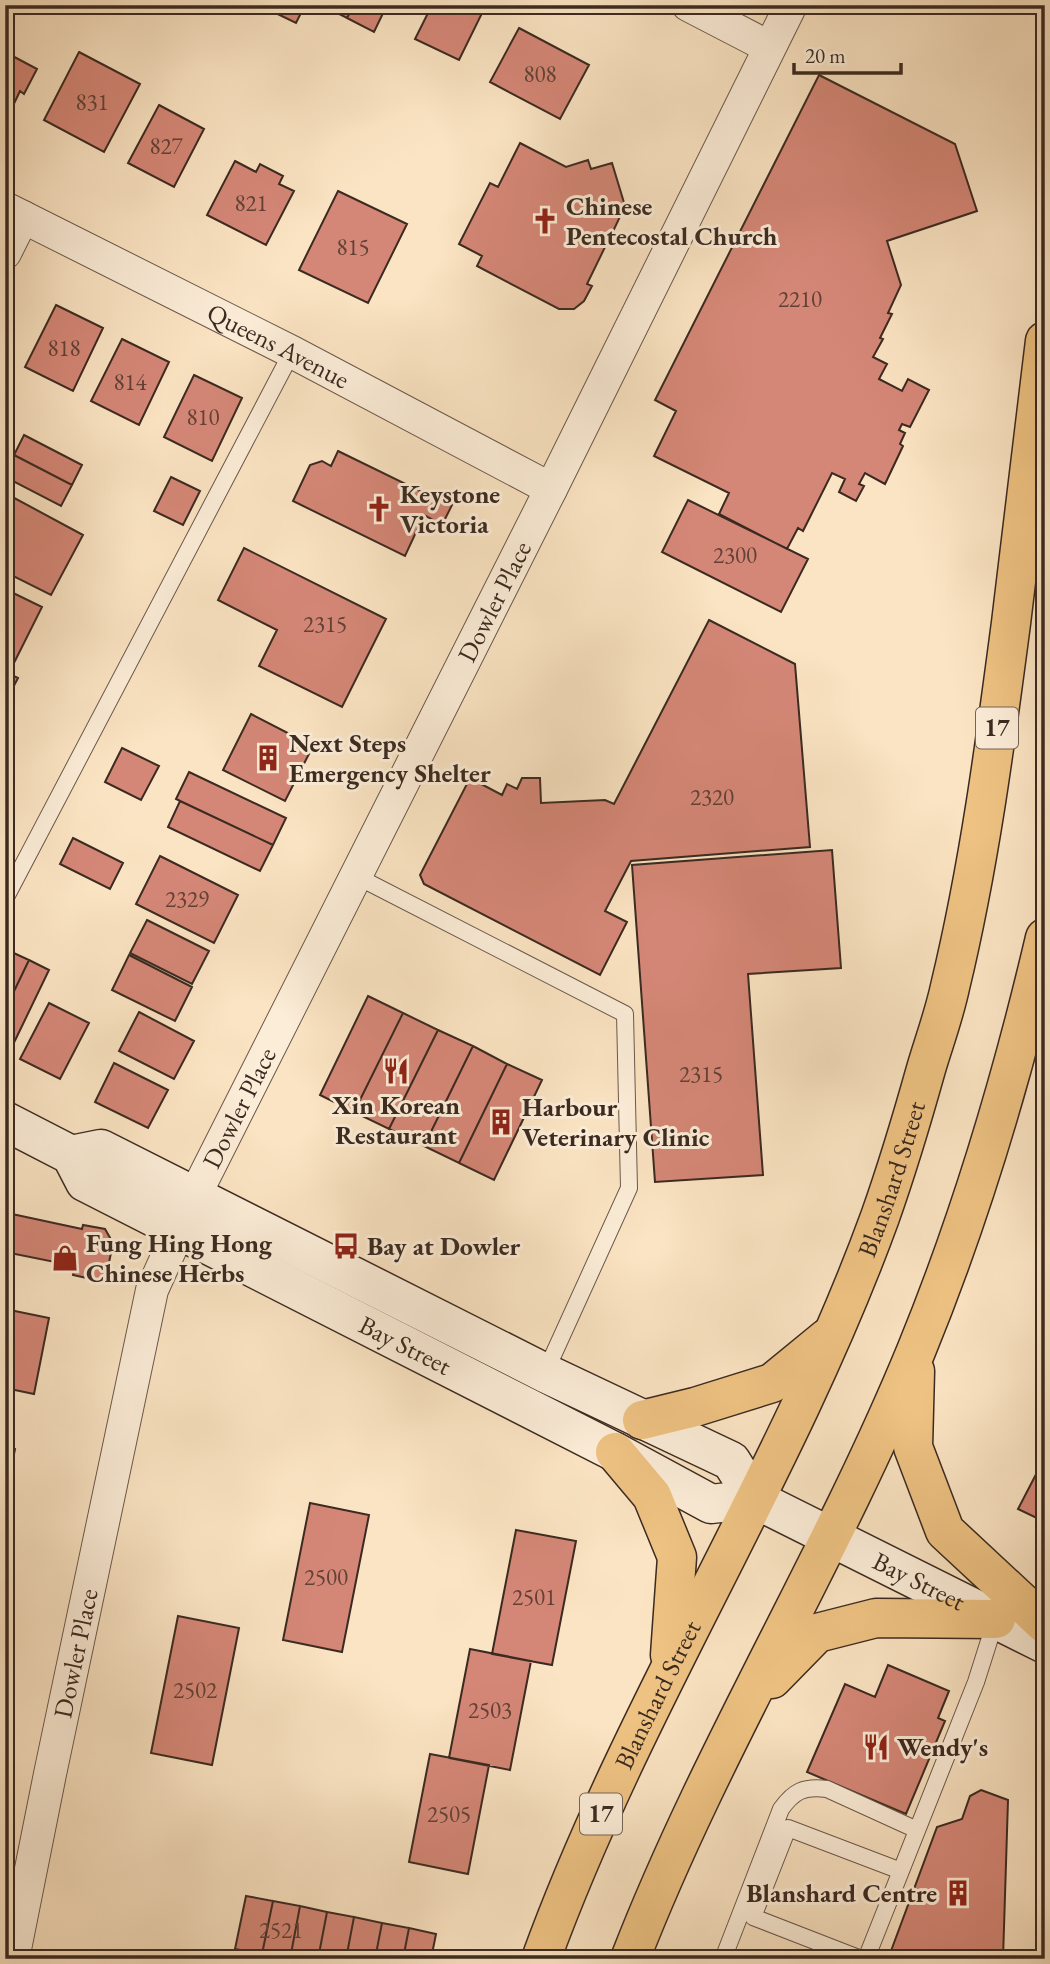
<svg xmlns="http://www.w3.org/2000/svg" width="1050" height="1964" viewBox="0 0 1050 1964" font-family="'EB Garamond',serif">
<style>
.building{fill:#d58777;stroke:#3b2a21;stroke-width:2}
.lines{fill:none;stroke-linecap:round;stroke-linejoin:round}
.lane-casing{stroke:#6b584a;stroke-width:18}
.street-casing{stroke:#6b584a;stroke-width:34}
.secondary-casing{stroke:#3b2a21;stroke-width:41}
.primary-casing{stroke:#3b2a21;stroke-width:41}
.lane{stroke:#fcedd8;stroke-width:16}
.street{stroke:#fcedd8;stroke-width:32}
.secondary{stroke:#fcedd8;stroke-width:38}
.primary{stroke:#eec282;stroke-width:38}
.labels{text-anchor:middle;stroke-width:6;stroke-linejoin:round;paint-order:stroke}
.number-label{font-size:23px;fill:#624136}
.shield{fill:#fcedd8;stroke:#756458;stroke-width:2}
.shield-label{font-size:24px;font-weight:bold;fill:#3b2a21}
.poi-label{font-size:26px;font-weight:bold;fill:#3b2a21;stroke:#fcedd8;text-anchor:start}
.street-label{font-size:26px;fill:#3b2a21;stroke:#fcedd8}
</style>
<rect width="100%" height="100%" fill="#fbe4c3"/>
<filter id="stains"><feTurbulence type="fractalNoise" baseFrequency=".00286" numOctaves="4"/><feColorMatrix values="0 0 0 0 .2 0 0 0 0 .09 0 0 0 0 .02 0 0 0 .5 -.17"/></filter>
<radialGradient id="worn" r=".72"><stop offset=".6" stop-color="#630" stop-opacity="0"/><stop offset="1" stop-color="#630" stop-opacity=".3"/></radialGradient>
<path class="building" d="M259,5H305L296,23Z
M321,5H354L347,18Z
M354,5H387L374,32L347,18Z
M432,5H486L459,60L415,39Z
M519,28L589,65L560,119L490,82Z
M5,52L37,69L24,94L20,91L11,110L5,108Z
M79,52L140,84L104,152L44,120Z
M819,75L955,144L977,211L887,241L901,285L888,313L892,314L880,338L883,339L873,357L887,364L879,379L902,391L908,379L929,390L910,427L902,424L899,430L905,433L900,444L903,446L885,484L865,473L859,484L864,486L856,501L839,492L845,479L832,473L803,531L798,528L787,549L719,514L729,493L654,456L676,411L655,400Z
M159,105L204,129L174,187L128,163Z
M520,143L566,167L588,160L591,169L612,163L625,206L609,240L598,235L597,238L607,243L587,284L592,286L584,301L574,309H559L477,266L482,256L459,244L490,183L498,187Z
M235,161L256,172L260,164L283,176L279,184L294,191L266,245L207,215Z
M338,191L407,224L368,303L299,270Z
M56,305L103,328L73,391L25,367Z
M122,339L169,362L139,425L91,401Z
M194,375L242,398L212,461L164,437Z
M24,435L82,465L72,485L14,455Z
M338,451L430,496L432,492L453,503L442,525L424,515L405,556L293,501L310,465L322,461L331,466Z
M14,455L72,485L61,506L5,477V472Z
M171,477L200,491L183,525L154,511Z
M5,493L83,535L51,595L5,572Z
M688,500L808,559L781,612L662,552Z
M244,548L386,619L342,707L259,666L277,630L218,600Z
M5,589L42,607L13,665L5,661Z
M709,620L795,664L810,847L631,861L605,911L627,922L600,975L424,884L420,875L470,778L502,795L507,784L517,789L522,778H540L541,803L605,800L614,804Z
M5,672L18,678L5,703Z
M251,714L313,746L285,801L223,770Z
M122,748L159,766L141,800L105,782Z
M189,772L286,818L273,845L176,799Z
M180,801L273,845L260,871L168,827Z
M73,838L123,863L110,889L60,864Z
M832,850L841,968L748,974L763,1175L655,1182L632,865Z
M160,856L238,895L214,943L136,904Z
M147,920L209,951L192,984L130,953Z
M5,949L29,960L5,1010Z
M129,955L192,987L175,1021L112,990Z
M29,960L49,970L9,1053L5,1052V1010Z
M368,996L403,1013L354,1112L320,1095Z
M49,1003L89,1023L60,1079L20,1059Z
M139,1012L194,1041L174,1079L119,1051Z
M403,1013L438,1030L389,1129L354,1112Z
M438,1030L473,1046L424,1146L389,1129Z
M473,1046L507,1064L459,1163L424,1146Z
M114,1063L168,1090L148,1128L95,1102Z
M507,1064L542,1080L494,1180L459,1163Z
M12,1214L82,1229L83,1225L105,1229L113,1243L105,1282L73,1275L75,1266L5,1252Z
M5,1309L49,1318L34,1394L5,1388Z
M5,1447L15,1449L8,1485H6L5,1487Z
M1045,1457V1522L1018,1509Z
M310,1503L369,1515L342,1652L283,1640Z
M516,1530L576,1541L552,1665L492,1654Z
M178,1616L239,1628L212,1765L151,1753Z
M470,1649L531,1661L510,1770L449,1758Z
M888,1665L949,1691L938,1718L945,1721L906,1814L807,1772L845,1684L875,1697Z
M430,1754L489,1765L468,1874L409,1862Z
M981,1790L1008,1800L1003,1959H888L937,1827L962,1819L970,1796Z
M1040,1851H1045V1947L1037,1946Z
M246,1896L273,1901L262,1954L235,1949Z
M273,1901L300,1906L290,1959L262,1954Z
M300,1906L327,1912L318,1959H290Z
M327,1912L354,1917L346,1959H318Z
M354,1917L382,1923L375,1959H346Z
M382,1923L409,1928L403,1959H375Z
M409,1928L436,1934L431,1959H403Z"/>
<g class="lines">
<g class="lane-casing">
<path id="lane" d="M356,876L625,1014L629,1188L545,1373
M5,899L292,352
M723,1959L781,1809C794,1791 804,1786 827,1789L917,1830
M861,1959L753,1917L788,1828L901,1871
M866,1959L976,1682L996,1619"/>
</g>
<g class="street-casing">
<g id="street">
<path d="M688,5L769,47"/>
<path id="s1" d="M5,208L292,352L551,489"/>
<path d="M5,253L23,217"/>
<path id="s2" d="M194,1197L551,489L791,5"/>
<path id="s3" d="M13,1959L50,1774L152,1290L179,1230"/>
</g>
</g>
<g class="secondary-casing">
<g id="secondary">
<path id="s4" d="M5,1121L71,1155L85,1182L615,1452L711,1504L755,1499"/>
<path id="s5" d="M71,1155L101,1149L545,1373L731,1461L755,1499L1045,1644"/>
</g>
</g>
<g class="primary-casing">
<g id="primary">
<path d="M915,1371L913,1447L945,1531L1045,1624"/>
<path d="M642,1420L695,1407L772,1383L827,1338"/>
<path d="M615,1452L652,1496L677,1557L670,1655"/>
<path d="M772,1679L817,1633L876,1618L996,1619"/>
<path id="s6" d="M541,1959C634,1703 787,1473 880,1217C897,1169 912,1119 926,1069C934,1042 944,1015 950,987C979,867 995,745 1011,623C1022,529 1033,435 1045,341"/>
<path d="M630,1959C711,1750 831,1558 916,1351C971,1217 1012,1079 1045,938"/>
</g>
</g>
<use href="#lane" class="lane"/>
<use href="#street" class="street"/>
<use href="#secondary" class="secondary"/>
<use href="#primary" class="primary"/>
</g>
<defs>
<g id="church-bare" transform="scale(2.1)"><path d="M-1.2-6h2.4v3.5h3.3v2.4h-3.3V6h-2.4V-.1h-3.3v-2.4h3.3Z" fill="#8f2418" stroke="#fcedd8" stroke-width="2.5" paint-order="stroke"/></g>
<g id="building-bare" transform="scale(2.1)"><path d="M-4-6H4V6H1V3H-1V6H-4ZM-2.5-4.3h1.7v1.8h-1.7ZM.8-4.3h1.7v1.8H.8ZM-2.5-1h1.7V.8h-1.7ZM.8-1h1.7V.8H.8Z" fill="#8f2418" stroke="#fcedd8" stroke-width="2.5" paint-order="stroke"/></g>
<g id="restaurant-bare" transform="scale(2.1)"><path d="M-5-6h1v4h1v-4h1v4h1v-4h1v5L-1.5 .5V6h-2V.5L-5-1ZM5-6V6H3V1.5H1.5Q1.5-4 5-6Z" fill="#8f2418" stroke="#fcedd8" stroke-width="2.5" paint-order="stroke"/></g>
<g id="bus-bare" transform="scale(2.1)"><path d="M-5-6H5V4H4V6H2V4H-2V6H-4V4H-5ZM-3.5-4V0h7V-4ZM-3.5 1.2v1.5H-2V1.2ZM2 1.2v1.5H3.5V1.2Z" fill="#8f2418" stroke="#fcedd8" stroke-width="2.5" paint-order="stroke"/></g>
<g id="shop-bare" transform="scale(2.1)"><path d="M-5-2.5h2.3a2.7 3.5 0 0 1 5.4 0H5L5.5 6h-11ZM-1.5-2.5h3a1.5 2.3 0 0 0-3 0Z" fill="#8f2418" stroke="#fcedd8" stroke-width="2.5" paint-order="stroke"/></g>
</defs>
<g fill-rule="evenodd">
<use href="#church-bare" x="545" y="221"/>
<use href="#church-bare" x="379" y="509"/>
<use href="#building-bare" x="268" y="758"/>
<use href="#restaurant-bare" x="396" y="1071"/>
<use href="#building-bare" x="501" y="1122"/>
<use href="#bus-bare" x="346" y="1246"/>
<use href="#shop-bare" x="65" y="1258"/>
<use href="#restaurant-bare" x="876" y="1747"/>
<use href="#building-bare" x="958" y="1893"/>
</g>
<g class="labels">
<g class="number-label">
<text x="540" y="82">808</text>
<text x="92" y="110">831</text>
<text x="166" y="154">827</text>
<text x="251" y="211">821</text>
<text x="353" y="255">815</text>
<text x="800" y="307">2210</text>
<text x="64" y="356">818</text>
<text x="130" y="390">814</text>
<text x="203" y="425">810</text>
<text x="735" y="563">2300</text>
<text x="325" y="632">2315</text>
<text x="712" y="805">2320</text>
<text x="187" y="907">2329</text>
<text x="701" y="1082">2315</text>
<text x="326" y="1585">2500</text>
<text x="534" y="1605">2501</text>
<text x="195" y="1698">2502</text>
<text x="490" y="1718">2503</text>
<text x="449" y="1822">2505</text>
<text x="281" y="1938">2521</text>
</g>
<g class="shield">
<rect x="976" y="707.5" width="42" height="41" rx="5"/>
<rect x="580" y="1793.5" width="42" height="41" rx="5"/>
</g>
<g class="shield-label">
<text x="997" y="736">17</text>
<text x="601" y="1822">17</text>
</g>
<g class="poi-label">
<text x="566" y="215">Chinese<tspan x="566" dy="30">Pentecostal Church</tspan></text>
<text x="400" y="503">Keystone<tspan x="400" dy="30">Victoria</tspan></text>
<text x="289" y="752">Next Steps<tspan x="289" dy="30">Emergency Shelter</tspan></text>
<text x="396" y="1114" text-anchor="middle">Xin Korean<tspan x="396" dy="30">Restaurant</tspan></text>
<text x="522" y="1116">Harbour<tspan x="522" dy="30">Veterinary Clinic</tspan></text>
<text x="86" y="1252">Fung Hing Hong<tspan x="86" dy="30">Chinese Herbs</tspan></text>
<text x="367" y="1255">Bay at Dowler</text>
<text x="897" y="1756">Wendy's</text>
<text x="937" y="1902" text-anchor="end">Blanshard Centre</text>
</g>
<g class="street-label">
<text dy="9" stroke="none"><textPath href="#s1" startOffset="306">Queens Avenue</textPath></text>
<text dy="9" stroke="none"><textPath href="#s2" startOffset="667">Dowler Place</textPath></text>
<text dy="9" stroke="none"><textPath href="#s2" startOffset="100">Dowler Place</textPath></text>
<text dy="9" stroke="none"><textPath href="#s6" startOffset="856">Blanshard Street</textPath></text>
<text dy="9" stroke="none"><textPath href="#s4" startOffset="464">Bay Street</textPath></text>
<text dy="9" stroke="none"><textPath href="#s5" startOffset="962">Bay Street</textPath></text>
<text dy="9" stroke="none"><textPath href="#s3" startOffset="312">Dowler Place</textPath></text>
<text dy="9" stroke="none"><textPath href="#s6" startOffset="289">Blanshard Street</textPath></text>
</g>
</g>
<rect width="1050" height="1964" fill="none" stroke="#fbe4c3" stroke-width="28"/>
<rect x="7" y="7" width="1036" height="1950" fill="none" stroke="#3b2a21" stroke-width="3.5"/>
<rect x="14" y="14" width="1022" height="1936" fill="none" stroke="#3b2a21" stroke-width="2"/>
<path d="M794 63v10h107v-10" fill="none" stroke="#3b2a21" stroke-width="3.5"/>
<text x="805" y="63" font-size="21" fill="#3b2a21" stroke="#fcedd8" stroke-width="5" paint-order="stroke">20 m</text>
<rect width="100%" height="100%" filter="url(#stains)"/>
<rect width="100%" height="100%" fill="url(#worn)"/>
</svg>
